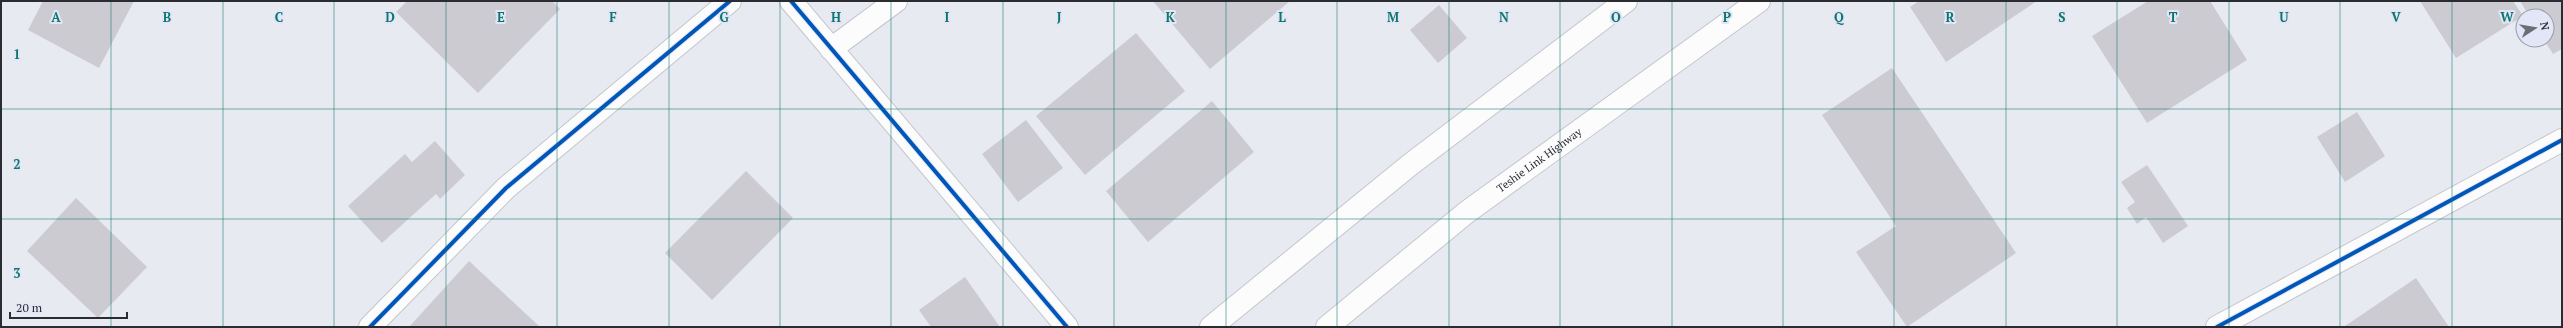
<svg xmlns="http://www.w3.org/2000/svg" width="2563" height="328" viewBox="0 0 2563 328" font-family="'PT Serif',serif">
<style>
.building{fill:#cbcbd1}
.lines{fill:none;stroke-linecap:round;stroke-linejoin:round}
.street-casing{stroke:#c4c6cd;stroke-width:24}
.secondary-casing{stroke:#c4c6cd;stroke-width:24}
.street{stroke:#fcfcfd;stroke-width:22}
.secondary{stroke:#fcfcfd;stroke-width:22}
.cycleway-casing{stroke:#e3e6f7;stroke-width:6}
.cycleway{stroke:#0057b8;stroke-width:4}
.grid{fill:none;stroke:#0f766e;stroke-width:1;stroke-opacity:0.55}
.labels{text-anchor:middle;stroke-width:4;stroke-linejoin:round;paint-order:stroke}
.street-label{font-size:11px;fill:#2b2c32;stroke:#e3e6f7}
.grid-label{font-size:13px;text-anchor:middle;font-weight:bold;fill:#0f766e;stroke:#e3e6f7;stroke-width:4;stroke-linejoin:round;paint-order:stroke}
</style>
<rect width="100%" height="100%" fill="#e8eaf2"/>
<path class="building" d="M43,1H134L99,68L28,30Z
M407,1H552L560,9L478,93L396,12Z
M1153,1H1290L1210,69Z
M1919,1H2037L1946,62L1910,7Z
M2148,1H2210L2247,60L2147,123L2092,36Z
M2420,1H2513L2523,16L2456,58Z
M2520,1H2562V49L2553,54L2544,40H2547V16H2529Z
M1439,5L1467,38L1438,63L1410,30Z
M1136,33L1185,91L1085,175L1036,116Z
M1892,68L2016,253L1907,327L1856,252L1896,226L1822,115Z
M1212,101L1254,152L1148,242L1106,191Z
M2357,112L2385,156L2345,182L2317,137Z
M1026,120L1063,168L1018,202L982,154Z
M435,141L465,175L440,199L436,194L382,243L348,206L405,154L412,162Z
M2147,165L2188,226L2163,243L2146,217L2137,224L2127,208L2135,202L2121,182Z
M746,171L793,218L712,300L665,253Z
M76,198L147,267L98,318L27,251Z
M469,261L540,327H409Z
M965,277L1000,327H931L919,310Z
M2416,278L2449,327H2346L2345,326Z"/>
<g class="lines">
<g class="street-casing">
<path id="street" d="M791,1L1067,327
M831,49L896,1
M370,327L506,188L730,1
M2217,327L2562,140"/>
</g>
<g class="secondary-casing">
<g id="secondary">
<path d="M1211,327L1411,164L1626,1"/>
<path id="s1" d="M1327,327L1467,212L1759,1"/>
</g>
</g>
<use href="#street" class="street"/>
<use href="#secondary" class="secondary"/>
<g class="cycleway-casing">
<path id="cycleway" d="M791,1L1067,327
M370,327L506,188L730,1
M2217,327L2562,140"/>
</g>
<use href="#cycleway" class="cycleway"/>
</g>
<path class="grid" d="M111,1V327M223,1V327M334,1V327M446,1V327M557,1V327M669,1V327M780,1V327M891,1V327M1003,1V327M1114,1V327M1226,1V327M1337,1V327M1449,1V327M1560,1V327M1672,1V327M1783,1V327M1894,1V327M2006,1V327M2117,1V327M2229,1V327M2340,1V327M2452,1V327M1,109H2562M1,219H2562"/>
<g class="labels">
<g class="street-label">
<text dy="4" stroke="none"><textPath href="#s1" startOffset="270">Teshie Link Highway</textPath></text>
</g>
</g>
<g class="grid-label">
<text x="56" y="22">A</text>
<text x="167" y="22">B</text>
<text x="279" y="22">C</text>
<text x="390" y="22">D</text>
<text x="501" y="22">E</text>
<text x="613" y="22">F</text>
<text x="724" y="22">G</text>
<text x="836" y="22">H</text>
<text x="947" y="22">I</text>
<text x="1059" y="22">J</text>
<text x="1170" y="22">K</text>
<text x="1282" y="22">L</text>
<text x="1393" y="22">M</text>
<text x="1504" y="22">N</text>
<text x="1616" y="22">O</text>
<text x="1727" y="22">P</text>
<text x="1839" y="22">Q</text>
<text x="1950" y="22">R</text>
<text x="2062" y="22">S</text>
<text x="2173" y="22">T</text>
<text x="2284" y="22">U</text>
<text x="2396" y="22">V</text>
<text x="2507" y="22">W</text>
<text x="17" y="59">1</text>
<text x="17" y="169">2</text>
<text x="17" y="278">3</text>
</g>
<rect width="2563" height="328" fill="none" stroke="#2b2c32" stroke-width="4"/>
<g transform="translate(2535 28) rotate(78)"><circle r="19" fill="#e3e6f7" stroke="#999ca8"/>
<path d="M0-3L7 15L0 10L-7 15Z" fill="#6d6e75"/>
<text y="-6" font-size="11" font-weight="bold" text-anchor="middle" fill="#2b2c32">N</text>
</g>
<path d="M10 312v6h117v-6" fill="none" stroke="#2b2c32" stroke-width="2"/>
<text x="16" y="312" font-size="12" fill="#2b2c32" stroke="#e3e6f7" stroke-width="3" paint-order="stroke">20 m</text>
</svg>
